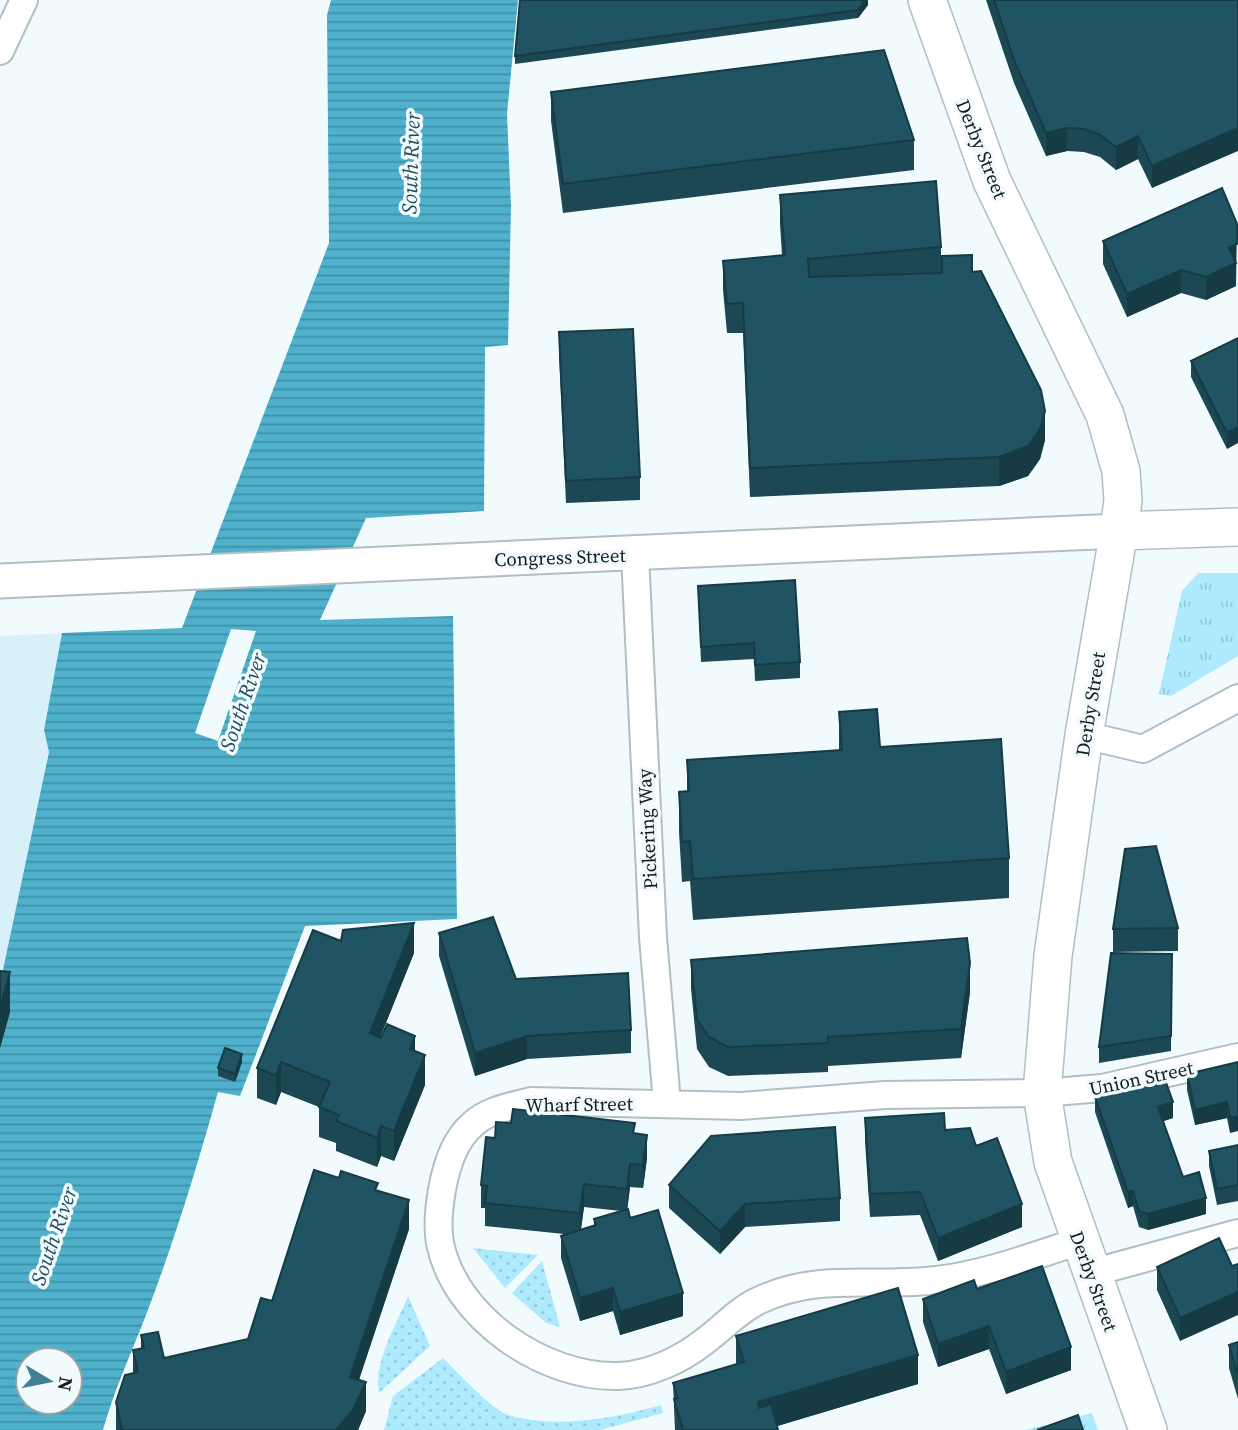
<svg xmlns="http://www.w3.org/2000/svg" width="1238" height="1430" viewBox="0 0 1238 1430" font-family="'Source Serif 4',serif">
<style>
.built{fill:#d8f1f9}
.grass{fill:url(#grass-dots)}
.park{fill:url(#park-tufts)}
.water{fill:url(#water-rules);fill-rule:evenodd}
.pier{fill:#f1fbfe}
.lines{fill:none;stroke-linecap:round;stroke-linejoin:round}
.minor-casing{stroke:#b0bfc4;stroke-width:30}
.tertiary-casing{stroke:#b0bfc4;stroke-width:37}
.secondary-casing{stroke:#b0bfc4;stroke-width:40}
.minor{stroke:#fff;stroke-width:26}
.tertiary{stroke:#fff;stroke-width:33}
.secondary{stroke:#fff;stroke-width:37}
.wall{fill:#1c4854;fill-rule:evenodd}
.shaded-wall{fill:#163b45}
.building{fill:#205462;stroke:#163b45;stroke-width:2}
.labels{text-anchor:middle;stroke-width:7;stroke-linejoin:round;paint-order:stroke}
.street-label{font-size:19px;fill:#151b1d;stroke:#f1fbfe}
.water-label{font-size:21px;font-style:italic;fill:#224d59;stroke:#f1fbfe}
</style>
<defs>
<pattern id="grass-dots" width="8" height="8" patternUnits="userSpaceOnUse" patternTransform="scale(1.75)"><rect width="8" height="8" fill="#aeeafd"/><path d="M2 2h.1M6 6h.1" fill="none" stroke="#95c8d8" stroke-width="1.8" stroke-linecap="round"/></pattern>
<pattern id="park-tufts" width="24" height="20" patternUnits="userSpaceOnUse" patternTransform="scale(1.75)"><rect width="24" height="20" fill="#aeeafd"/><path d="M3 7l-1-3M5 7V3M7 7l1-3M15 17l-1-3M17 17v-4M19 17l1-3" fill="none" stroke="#95c8d8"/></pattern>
<pattern id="water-rules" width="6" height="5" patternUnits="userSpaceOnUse" patternTransform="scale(1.75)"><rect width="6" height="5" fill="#4fb1cc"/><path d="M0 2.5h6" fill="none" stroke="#408fa5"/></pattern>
</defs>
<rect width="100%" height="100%" fill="#f1fbfe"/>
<path class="built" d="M62,633L44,730L49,752L0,984V636Z"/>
<path class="grass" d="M473,1248L538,1255L505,1288Z
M542,1261L560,1327L546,1323L512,1293Z
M408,1296L430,1346L379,1393C373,1362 397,1324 408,1296Z
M443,1358C460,1375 483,1400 503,1413C548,1430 614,1419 661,1405L663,1413L600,1430H384L393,1396Z"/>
<path class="park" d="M1198,573H1238V656L1171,696L1159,694L1182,591Z
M1092,1413L1098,1430H1026Z"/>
<path class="water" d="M331,0H518L507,114L511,206L508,345L485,347L484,511L366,518L320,620L453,616L457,919L305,926L240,1096L218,1092C197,1167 174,1242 146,1315C131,1354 114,1390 103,1430H0V1049L10,1013L0,984L49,752L44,730L62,633L182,628L329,243L327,15ZM28,1360H70V1402H28Z"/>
<path class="pier" d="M231,629L256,631L218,741L195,733Z"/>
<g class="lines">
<g class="minor-casing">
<path id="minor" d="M0,51L24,0
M635,554L653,937L667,1103
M1084,735L1143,749L1238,698
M1080,1241C1033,1256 986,1274 937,1280C875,1288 819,1272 760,1300C739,1309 723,1328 705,1341C681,1360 649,1375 618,1376C544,1378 455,1318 440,1243C437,1226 439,1207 442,1190C446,1167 454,1140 473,1124C488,1110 512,1106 531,1101L741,1106L885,1095L1042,1093L1102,1088L1238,1057
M1091,1273L1238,1233"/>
</g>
<g class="tertiary-casing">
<path id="tertiary" d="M0,581L1119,531"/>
</g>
<g class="secondary-casing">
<path id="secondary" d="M927,0L992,181L1105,415L1121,471L1123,500L1119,531L1084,735L1053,956L1042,1093L1053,1162L1148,1430
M1119,531L1238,527"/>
</g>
<use href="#minor" class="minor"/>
<use href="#tertiary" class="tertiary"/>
<use href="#secondary" class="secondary"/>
</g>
<path class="wall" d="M868,0V5L858,18L515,64V56Z
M986,0H1238L1152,188L1138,159L1116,170L1100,157L1084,152L1067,151L1046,156L1014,83Z
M551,92L914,140V170L563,213L551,121Z
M780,195L941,247V273L972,272L1045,440L1040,459L1028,476L999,486L750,497L743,333H727L723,290V261L782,255L780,224Z
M1103,241L1237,267H1236V286L1206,300L1181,293L1127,317L1103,264Z
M559,332L640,477V500L566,503L559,355Z
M1238,338L1227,449L1191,377V361Z
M698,586L800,662V678L755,681L754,659L701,662Z
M839,712L1009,858V898L693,920L690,881L682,882L679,832V792L687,791V760L839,750Z
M1178,928V951L1113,952V929Z
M439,933L516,979L631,1030V1053L527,1059L475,1076L439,956Z
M341,941L414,953L380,1037L415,1052L425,1085L394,1161L381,1156L377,1167L336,1151V1143L319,1137V1107L281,1092L276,1105L257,1098V1068Z
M1172,954L1171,1051L1099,1063V1047Z
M691,960L970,992L961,1058L828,1066V1072L728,1076L709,1067L697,1049L691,989Z
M242,1062L235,1082L218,1076V1068Z
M1238,1062L1230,1133L1227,1118L1195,1125L1187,1090V1074Z
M1095,1097L1173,1118L1163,1121L1183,1177L1206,1214L1148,1230L1139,1227L1133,1206L1128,1208L1095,1112Z
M865,1118L945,1130L976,1146L1022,1227L938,1261L920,1215L870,1217L865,1141Z
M635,1133L647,1158L643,1188L630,1187L627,1209L630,1218L683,1316L620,1335L613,1311L580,1321L561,1258V1236L564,1234L485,1226V1208H481V1185L495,1138ZM584,1207L621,1211L594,1219V1225L581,1229Z
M1238,1145V1201L1217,1205L1209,1166V1151Z
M669,1185L840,1198V1221L745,1227L720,1254L669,1208Z
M378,1190L409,1229L359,1380L366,1411L358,1430H116V1402L133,1373V1350L141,1348V1335L164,1358L248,1339L272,1301Z
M1219,1238L1180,1341L1157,1290V1267Z
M977,1289L1071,1370L1006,1394L989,1349L938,1367L923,1322V1299Z
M736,1336L918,1384L777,1426L778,1430H675L673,1383L736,1365Z
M1238,1342V1399L1229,1368V1345Z"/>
<path class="shaded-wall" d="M865,0H868V5L858,18V10Z
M1067,128V151L1046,156V133Z
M1238,128V151L1152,188V166Z
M1138,136V159L1116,170V147Z
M1237,224L1236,286L1206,300V277L1229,248Z
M1181,270V293L1127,317V294Z
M1045,411V440L1040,459L1028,476L999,486V457Z
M1238,427V443L1227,449V433Z
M414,923V953L370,1063V1033Z
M970,963V992L961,1058V1029Z
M10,972V1013L0,1049V1008Z
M415,1036V1065L410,1049Z
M527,1036V1059L475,1076V1053Z
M242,1054V1062L235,1082V1074Z
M425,1055V1085L394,1161V1131Z
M281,1062V1092L276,1105V1076Z
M1173,1102V1118L1158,1123V1107Z
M1227,1102V1118L1195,1125V1110Z
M1238,1116V1131L1230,1133V1118Z
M381,1126V1156L377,1167V1138Z
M647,1135V1158L643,1188V1165Z
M630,1164V1187L627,1212V1189Z
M584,1184V1207L580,1236V1213Z
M1133,1191V1206L1128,1208V1192Z
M1206,1198V1214L1148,1230V1214Z
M409,1200V1229L350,1406V1377Z
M745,1204V1227L720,1254V1231Z
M1022,1204V1227L938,1261V1238Z
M613,1288V1311L580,1321V1298Z
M1238,1292V1315L1180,1341V1318Z
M683,1293V1316L620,1335V1312Z
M989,1326V1349L938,1367V1344Z
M1071,1347V1370L1006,1394V1372Z
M918,1355V1384L764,1430L758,1402Z
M366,1382V1411L358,1430H336Z"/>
<path class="building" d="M520,0H865L858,10L515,56Z
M994,0H1238V128L1152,166L1138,136L1116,147L1100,135L1084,129L1067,128L1046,133L1014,60Z
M884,50L914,140L563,184L551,92Z
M936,181L941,247L808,259L809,277L942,273V256L972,255V272L981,271L1041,390L1045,411L1040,429L1028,446L999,457L750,468L743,303L727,304L723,261L785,255L780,195Z
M1222,188L1237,224V244L1229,248L1236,263L1206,277L1181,270L1127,294L1103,241Z
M633,329L640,477L566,481L559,332Z
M1238,338V427L1227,433L1191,361Z
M795,580L800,662L755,665L754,643L701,647L698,586Z
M877,709L880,747L1001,739L1009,858L693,879L690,841L682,842L679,792L689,791L687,760L842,750L839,712Z
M1156,846L1178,928L1113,929L1125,849Z
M493,917L516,979L628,973L631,1030L527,1036L475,1053L439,933Z
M414,923L370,1033L381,1038L387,1024L415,1036L410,1049L425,1055L394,1131L381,1126L377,1138L336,1121L339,1115L319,1107L330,1082L281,1062L276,1076L257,1068L313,930L341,941L343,930Z
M967,938L970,963L961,1029L828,1037V1043L728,1047L709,1037L697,1020L691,960Z
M1111,953L1172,954L1171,1036L1099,1047Z
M0,971L10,972L0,1008Z
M225,1048L242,1054L235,1074L218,1068Z
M1238,1062V1116L1230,1118L1227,1102L1195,1110L1187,1074Z
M1164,1077L1173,1102L1158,1107L1183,1177L1199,1172L1206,1198L1148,1214L1139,1211L1133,1191L1128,1192L1095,1097Z
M513,1109L635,1123L633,1133L647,1135L643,1165L630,1164L627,1189L584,1184L580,1213L485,1203L487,1186L481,1185L486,1137L495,1138L496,1122L511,1123Z
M944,1113L945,1130L970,1128L976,1146L997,1138L1022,1204L938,1238L920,1192L870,1194L865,1118Z
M835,1127L840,1198L745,1204L720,1231L669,1185L711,1136Z
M1238,1145V1185L1217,1189L1209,1151Z
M314,1170L339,1178L341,1171L378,1183L375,1190L409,1200L350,1377L366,1382L353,1410L336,1430H122L116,1402L125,1375L138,1372L133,1350L144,1348L141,1335L158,1332L164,1358L248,1339L261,1298L272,1301Z
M628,1209L630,1218L658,1210L683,1293L620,1312L613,1288L580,1298L561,1236L596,1225L594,1219Z
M1219,1238L1232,1266L1238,1264V1292L1180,1318L1157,1267Z
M1042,1266L1071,1347L1006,1372L989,1326L938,1344L923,1299L974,1280L977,1289Z
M898,1288L918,1355L758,1402L759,1408L771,1404L778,1430H683L674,1399L678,1398L673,1383L744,1362L736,1336Z
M1238,1342V1376L1229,1345Z
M1078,1415L1083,1430H1037Z"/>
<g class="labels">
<g class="street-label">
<text transform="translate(982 149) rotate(68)" y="7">Derby Street</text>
<text transform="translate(560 557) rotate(-2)" y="7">Congress Street</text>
<text transform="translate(1090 704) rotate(-81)" y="7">Derby Street</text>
<text transform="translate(647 829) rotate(-93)" y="7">Pickering Way</text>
<text transform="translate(1141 1078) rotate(-12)" y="7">Union Street</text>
<text transform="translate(579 1104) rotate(-1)" y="7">Wharf Street</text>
<text transform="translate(1094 1281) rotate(70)" y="7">Derby Street</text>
</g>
<g class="water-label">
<text transform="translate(411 163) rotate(-88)" y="7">South River</text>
<text transform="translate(243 702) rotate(-71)" y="7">South River</text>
<text transform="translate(54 1236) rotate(-71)" y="7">South River</text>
</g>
</g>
<g transform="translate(49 1381) rotate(100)"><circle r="33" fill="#f1fbfe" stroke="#99a1a4" stroke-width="2"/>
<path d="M0-5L12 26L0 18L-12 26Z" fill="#3f8092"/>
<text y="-10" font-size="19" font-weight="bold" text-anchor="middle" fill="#151b1d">N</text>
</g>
</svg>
